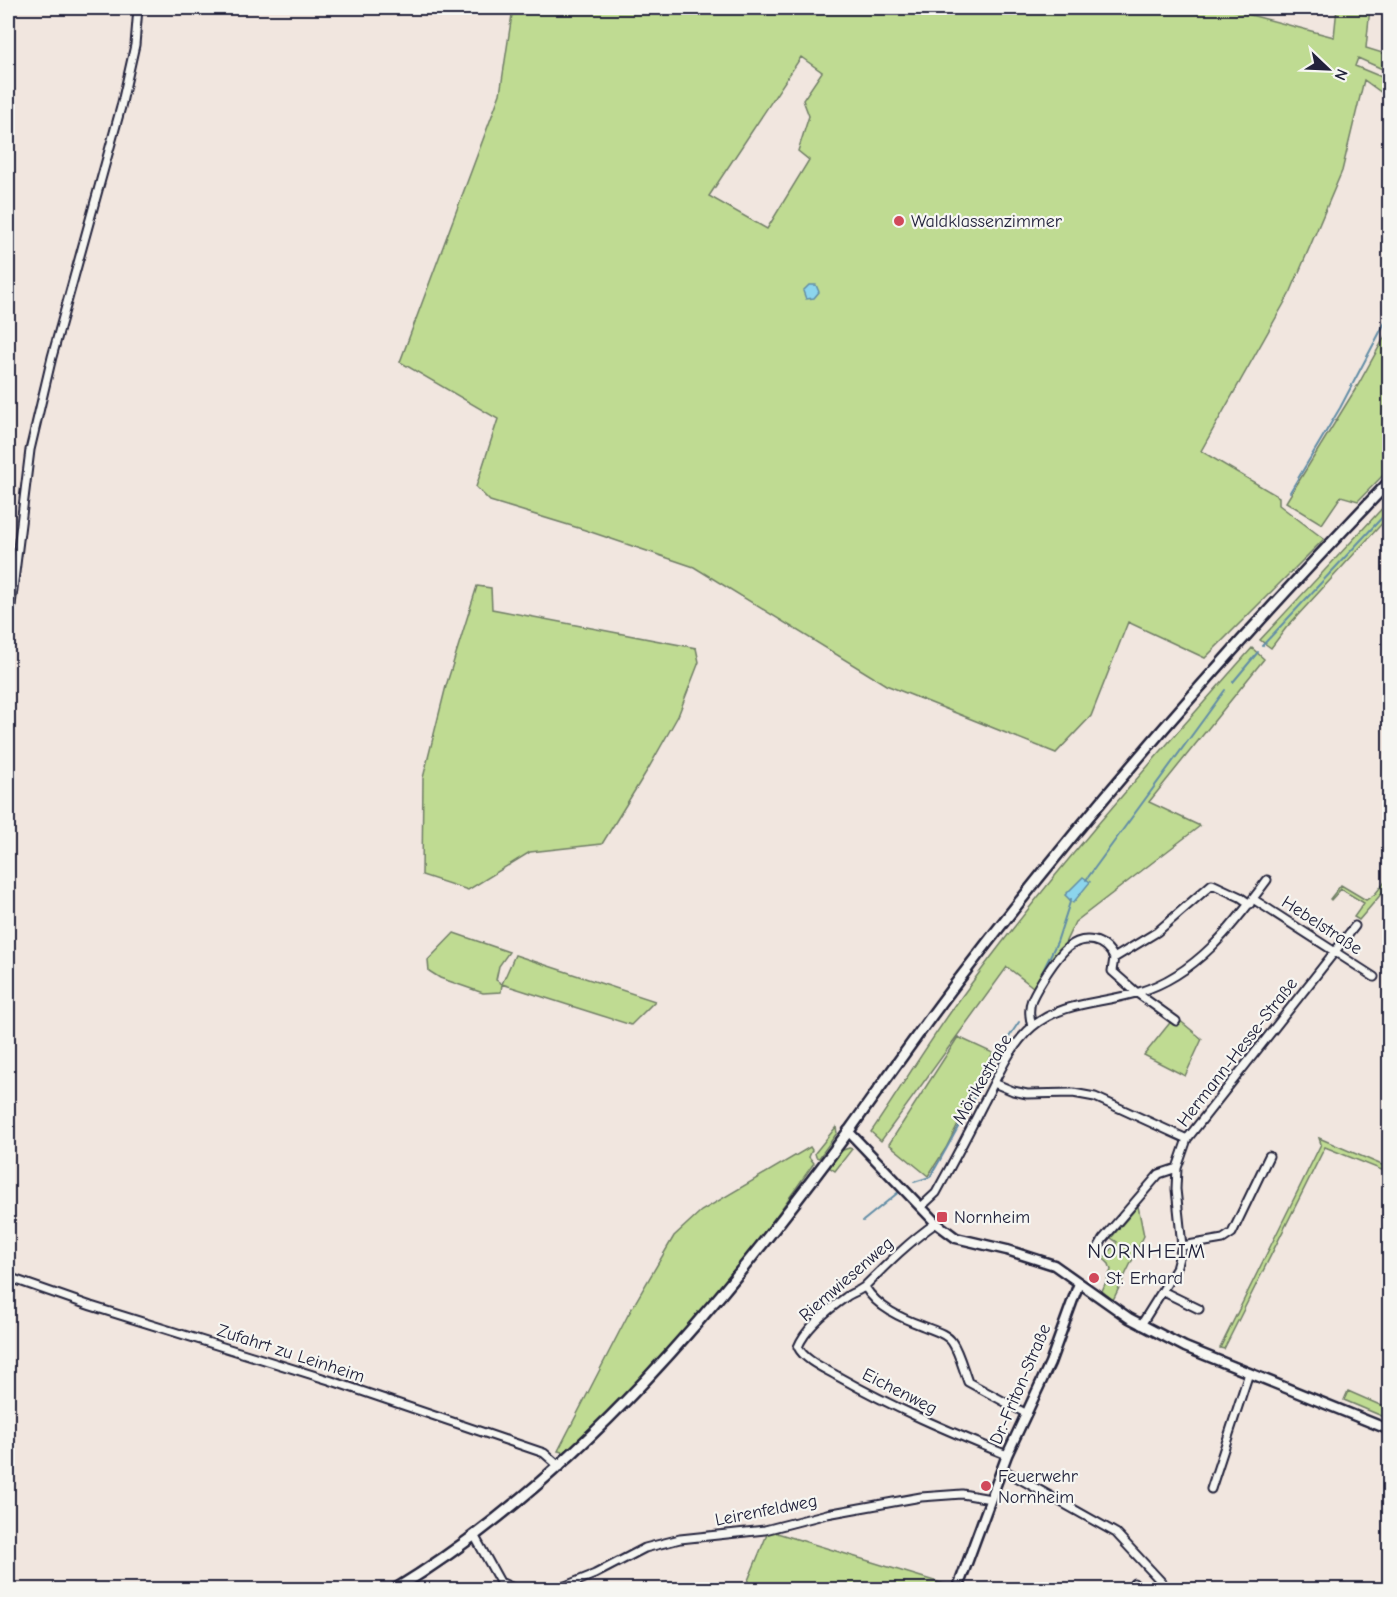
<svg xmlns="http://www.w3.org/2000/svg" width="1397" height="1597" viewBox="0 0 1397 1597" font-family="'Comic Neue',sans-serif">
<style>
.green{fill:#bfdb92;stroke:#707e66;stroke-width:1.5;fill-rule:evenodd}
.water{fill:#8cd5ed;stroke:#628da6;stroke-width:1.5}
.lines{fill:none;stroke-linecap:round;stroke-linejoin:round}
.stream{stroke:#628da6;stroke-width:2}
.minor-casing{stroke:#22223b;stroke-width:11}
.tertiary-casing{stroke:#22223b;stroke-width:13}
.secondary-casing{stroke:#22223b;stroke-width:14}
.minor{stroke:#f6f6f2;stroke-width:7}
.tertiary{stroke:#f6f6f2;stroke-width:8}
.secondary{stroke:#f6f6f2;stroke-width:9}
.poi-dot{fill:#d1495b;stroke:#f6f6f2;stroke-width:2}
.labels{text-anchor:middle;stroke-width:4.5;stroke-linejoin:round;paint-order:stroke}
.poi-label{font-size:18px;fill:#22223b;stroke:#f6f6f2;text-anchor:start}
.street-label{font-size:18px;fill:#22223b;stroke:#f6f6f2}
.quarter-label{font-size:21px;letter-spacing:1.5px;fill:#22223b;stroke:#f6f6f2}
</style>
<rect width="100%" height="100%" fill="#f1e6df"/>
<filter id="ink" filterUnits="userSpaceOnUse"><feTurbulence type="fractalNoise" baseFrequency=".0167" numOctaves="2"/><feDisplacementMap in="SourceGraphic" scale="12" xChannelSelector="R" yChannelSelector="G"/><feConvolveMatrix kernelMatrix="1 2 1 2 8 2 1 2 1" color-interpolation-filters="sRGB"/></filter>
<g filter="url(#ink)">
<path class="green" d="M513,8H1224L1334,37L1337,8H1370L1366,48L1389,55V72L1358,58L1355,66L1389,80V98L1364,80L1342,171L1291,291L1201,451L1279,497V505L1324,539L1205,658L1128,622L1091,716L1056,753L886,685L694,567L585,530L490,501L476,487L498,419L400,362L500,94ZM801,57L822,72L803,100L809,116L798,151L809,160L767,229L709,196Z
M1389,329V469L1358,501L1341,496L1322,524L1286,502L1358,385Z
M1389,501V516L1286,628L1271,648L1260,640Z
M477,586L491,588L492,609L696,648L699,662L678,716L648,769L602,844L530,852L468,890L422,875L423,778L446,686Z
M1252,648L1264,659L1149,802L1200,826L1075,922L1064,945L1033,987L1007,967L881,1141L871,1132C900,1089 927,1045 957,1003C1047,878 1150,763 1252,648Z
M1389,877V885L1359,920L1354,917L1364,903L1341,889L1331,900L1330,899L1341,885L1366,900L1375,894Z
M454,933L509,952L499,966L496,980L502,984L515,955L655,1001L631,1025L502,984L501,992L483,993L440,978L429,971L428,960Z
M1173,1019L1176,1021L1178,1019L1202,1039L1185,1076L1144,1055Z
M958,1037L993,1053L946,1148L928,1176L889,1144Z
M836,1127L837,1133L819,1158L816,1157L815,1153Z
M1319,1138L1389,1168V1173L1325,1147L1224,1349L1220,1348L1321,1144Z
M810,1147L812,1150L809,1157L814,1163L770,1225L681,1336L572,1450L566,1453L558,1451L628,1315L674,1236L701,1211Z
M849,1148L852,1149L835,1171L829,1167L840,1151Z
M1138,1206L1144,1236L1113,1300L1102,1291L1111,1270L1109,1264L1103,1258L1117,1242L1111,1238Z
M1348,1391L1389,1409V1419L1344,1400Z
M778,1529L777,1533L954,1587L953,1590H744L768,1532Z"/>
<path class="water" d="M809,285H816L819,292L814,298L806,299L803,291Z
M1083,877L1090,882L1073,903L1065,895Z"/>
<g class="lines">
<path class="stream" d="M1290,492L1340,408L1390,313
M1262,646L1390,509
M1233,682L1258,652
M1086,880L1225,690
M1036,985L1057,942L1071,899
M914,1182L930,1177C961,1126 985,1071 1019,1022
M863,1221L900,1191"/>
<g class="minor-casing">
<path id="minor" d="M8,630L30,450L52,357L121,107L135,45L138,8
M1253,899L1374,977
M1114,958L1157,932L1212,884L1240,897L1250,904
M1032,1027C1030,1018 1028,1009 1032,999C1038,986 1056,957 1067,948C1084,934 1105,939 1114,958L1112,971L1137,993L1176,1021
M994,1083L1013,1091L1027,1094L1073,1093L1095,1097L1187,1139
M922,1206L936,1193C952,1164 968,1134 983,1104C997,1078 1009,1047 1032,1027C1063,1001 1102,1004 1139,992C1196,975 1233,926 1267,880
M936,1223C910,1241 888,1263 866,1285C861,1291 852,1292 846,1297C829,1309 806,1327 798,1347C805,1361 826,1369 839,1377C894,1408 948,1431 1007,1455
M1182,1246L1223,1239L1232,1233L1269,1156
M1098,1248L1103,1239L1159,1174L1177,1168L1187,1139L1355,926
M8,1277L91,1306L329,1380L544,1453L560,1467
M865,1287C878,1308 901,1318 923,1326C932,1330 946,1333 952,1342C959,1352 963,1369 968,1382L1027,1414
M1164,1292L1199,1309
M1141,1325L1176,1269L1182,1246L1176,1189L1177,1168
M1002,1469L1116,1533L1169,1590
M1211,1489L1249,1373
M474,1535L500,1582L518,1590
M555,1590L595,1574L645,1548L680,1539L765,1530L827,1514L921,1497L962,1494L991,1499
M1131,1590L1134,1583"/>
</g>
<g class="tertiary-casing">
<path id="tertiary" d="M848,1131L936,1223L956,1238L1007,1250L1054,1265L1129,1318L1185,1347L1390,1430
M957,1590L1007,1455L1050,1363L1079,1283"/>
</g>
<g class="secondary-casing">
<path id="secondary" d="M394,1590C581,1476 722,1302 851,1128C886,1079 921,1029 957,982C1091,806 1237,640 1390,481"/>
</g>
<use href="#minor" class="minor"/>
<use href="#tertiary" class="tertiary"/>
<use href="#secondary" class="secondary"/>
</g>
</g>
<g class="poi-dot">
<circle cx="899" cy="221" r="6"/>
<rect x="936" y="1211" width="12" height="12" rx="3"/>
<circle cx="1094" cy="1278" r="6"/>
<circle cx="986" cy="1486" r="6"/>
</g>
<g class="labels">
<g class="poi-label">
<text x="911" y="227">Waldklassenzimmer</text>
<text x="954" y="1223">Nornheim</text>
<text x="1106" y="1284">St. Erhard</text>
<text x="998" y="1482">Feuerwehr<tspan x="998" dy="21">Nornheim</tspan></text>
</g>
<g class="street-label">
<text transform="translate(1322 925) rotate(33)" y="6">Hebelstraße</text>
<text transform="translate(1237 1052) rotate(-52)" y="6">Hermann-Hesse-Straße</text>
<text transform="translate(982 1079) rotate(-60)" y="6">Mörikestraße</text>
<text transform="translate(846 1279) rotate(-41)" y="6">Riemwiesenweg</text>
<text transform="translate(291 1353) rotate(18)" y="6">Zufahrt zu Leinheim</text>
<text transform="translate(1020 1384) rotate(-67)" y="6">Dr.-Friton-Straße</text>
<text transform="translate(900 1391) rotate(27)" y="6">Eichenweg</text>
<text transform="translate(766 1510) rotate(-11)" y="6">Leirenfeldweg</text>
</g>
<g class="quarter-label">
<text x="1147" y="1258">NORNHEIM</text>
</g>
</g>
<rect width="1397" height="1597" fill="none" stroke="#f6f6f2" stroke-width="30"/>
<rect x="15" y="15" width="1367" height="1567" fill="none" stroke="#22223b" stroke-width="2" filter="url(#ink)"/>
<g transform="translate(1328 69) rotate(113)" stroke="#f6f6f2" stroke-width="4.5" paint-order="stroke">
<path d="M0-4.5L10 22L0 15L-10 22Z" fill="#22223b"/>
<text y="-9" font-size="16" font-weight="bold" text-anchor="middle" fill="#22223b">N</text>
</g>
</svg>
